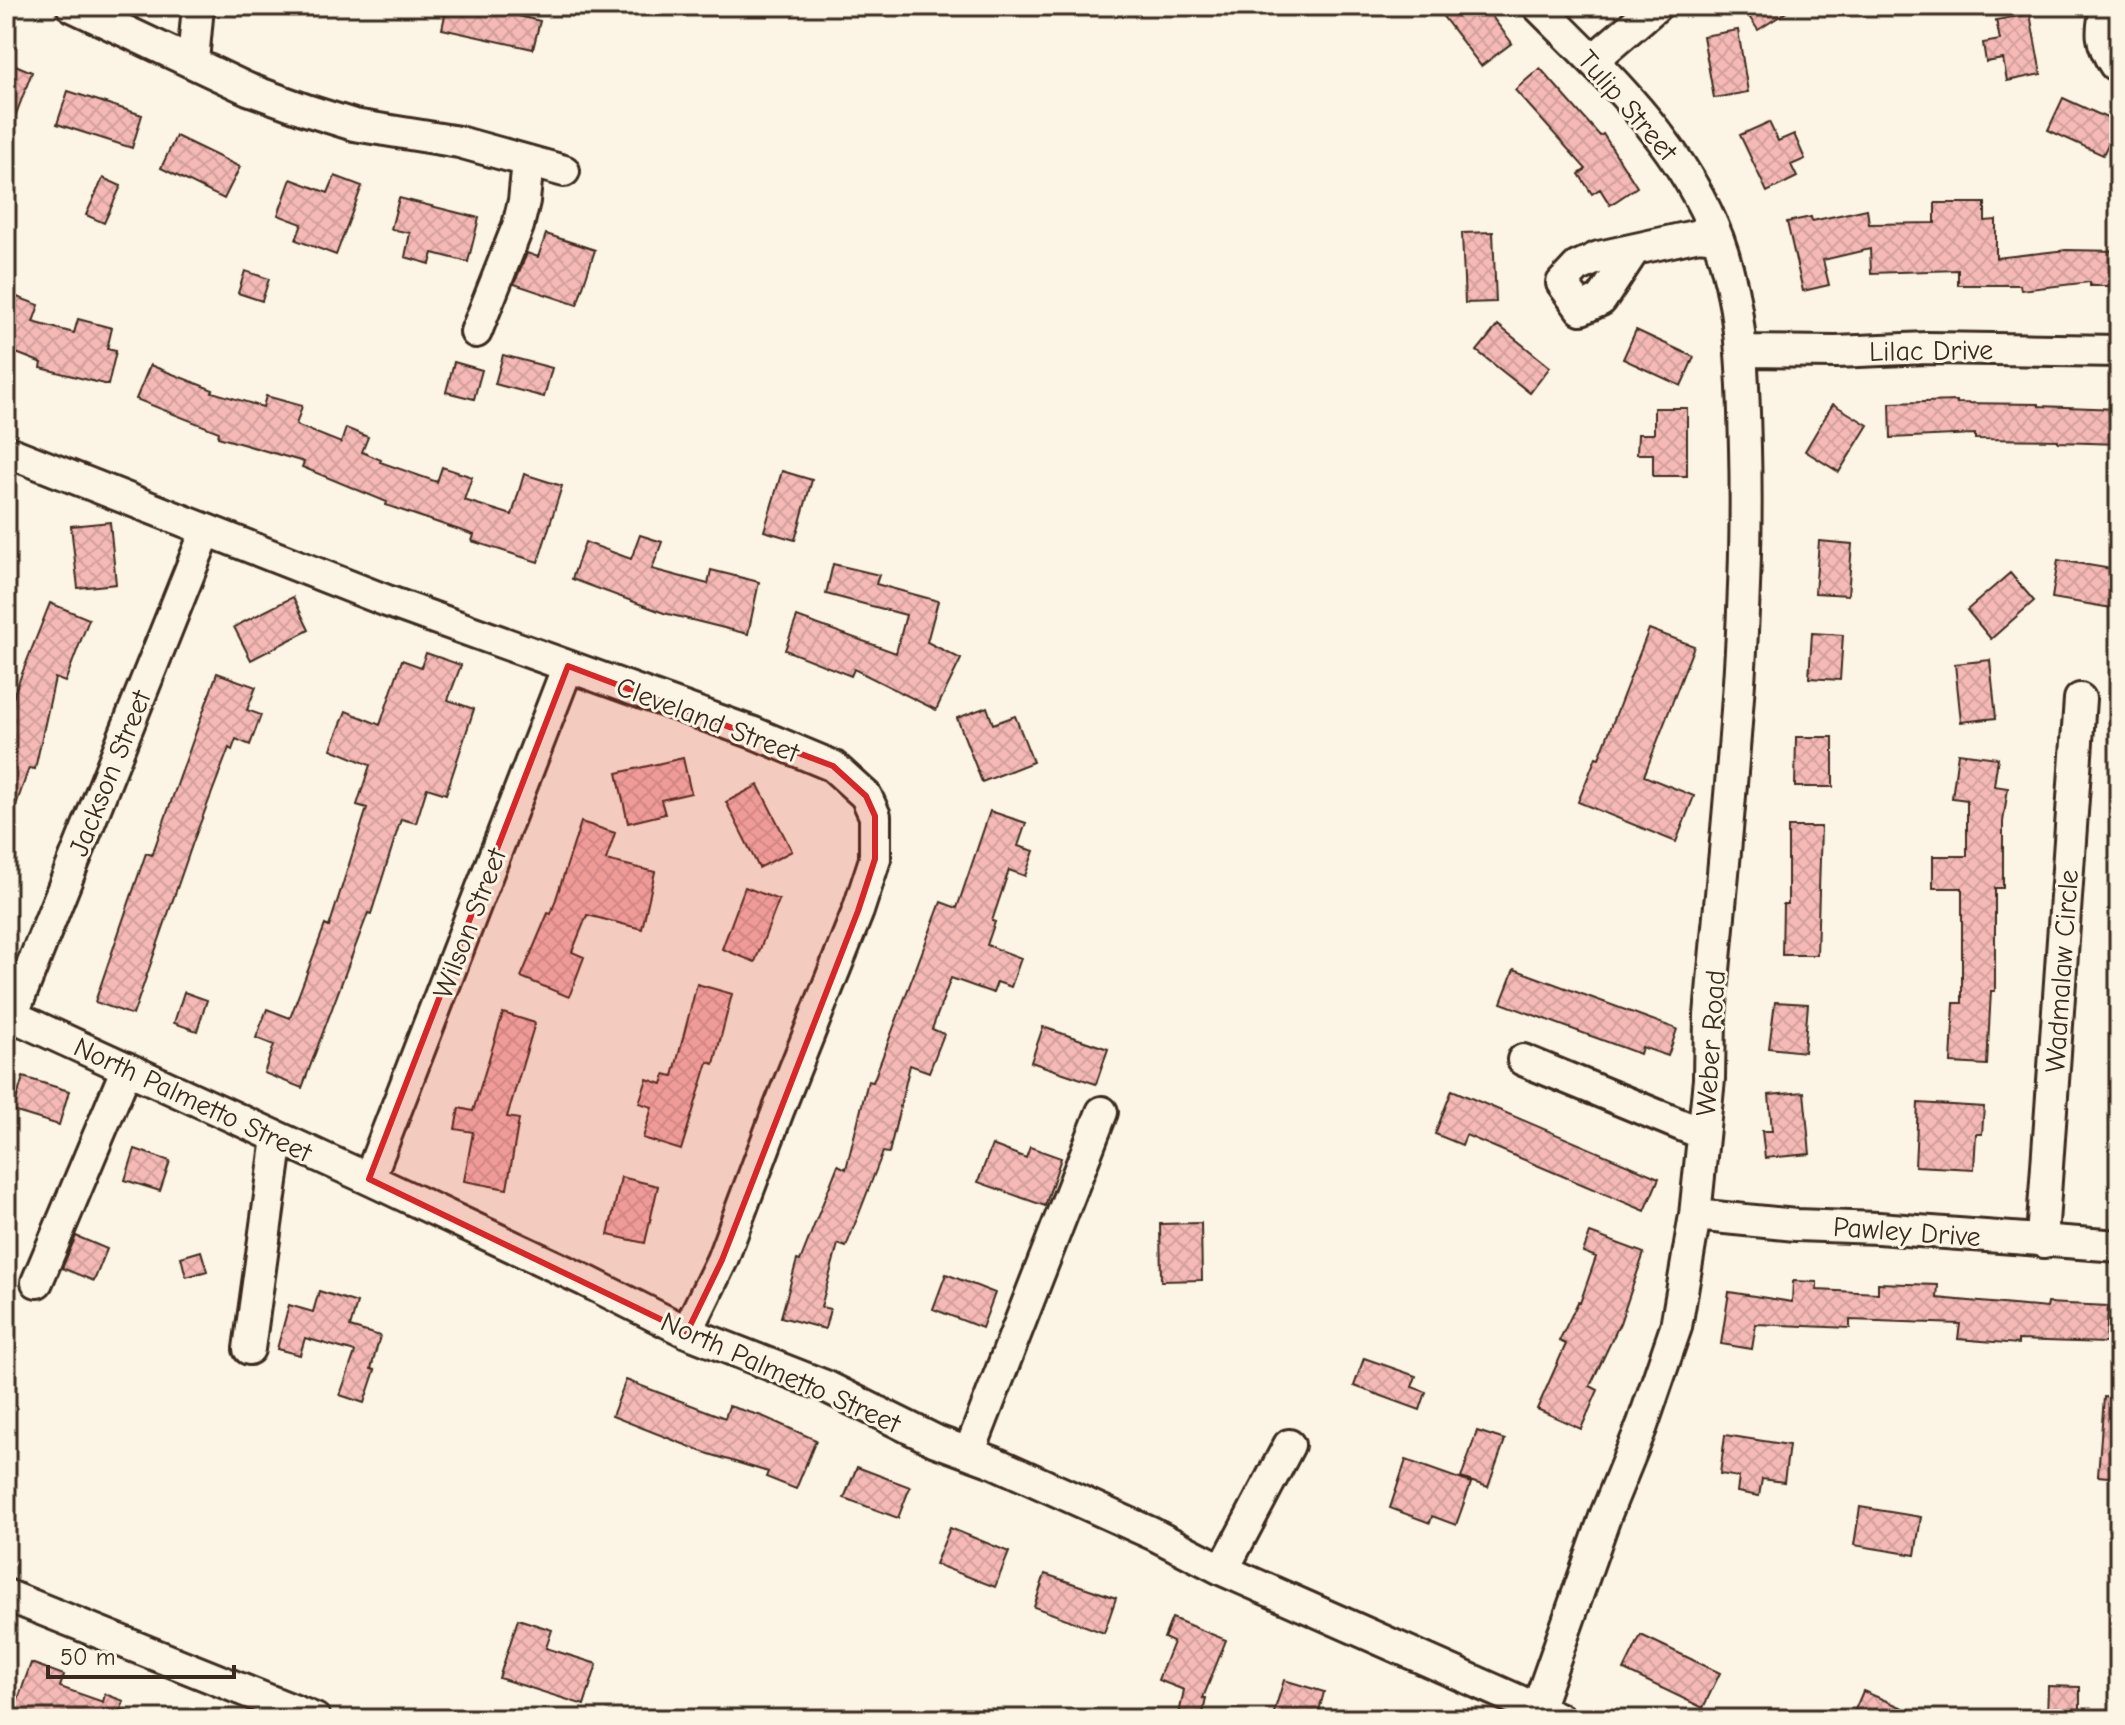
<svg xmlns="http://www.w3.org/2000/svg" width="2125" height="1725" viewBox="0 0 2125 1725" font-family="'Comic Neue',sans-serif">
<style>
.building{fill:url(#building-cross-hatch);stroke:#3b2a1e;stroke-width:2}
.lines{fill:none;stroke-linecap:round;stroke-linejoin:round}
.minor-casing{stroke:#3b2a1e;stroke-width:36}
.minor{stroke:#fcf5e5;stroke-width:30}
.marked{fill:#d62828;fill-opacity:0.2;stroke:#d62828;stroke-width:6;stroke-linejoin:round}
.labels{text-anchor:middle;stroke-width:6;stroke-linejoin:round;paint-order:stroke}
.street-label{font-size:28px;fill:#3b2a1e;stroke:#fcf5e5}
</style>
<defs>
<pattern id="building-cross-hatch" width="8" height="8" patternUnits="userSpaceOnUse" patternTransform="scale(2)"><rect width="8" height="8" fill="#f5b9b6"/><path d="M0 0l8 8M0 8l8-8" fill="none" stroke="#d39f9c"/></pattern>
</defs>
<rect width="100%" height="100%" fill="#fcf5e5"/>
<filter id="ink" filterUnits="userSpaceOnUse"><feTurbulence type="fractalNoise" baseFrequency=".0125" numOctaves="2"/><feDisplacementMap in="SourceGraphic" scale="16" xChannelSelector="R" yChannelSelector="G"/><feConvolveMatrix kernelMatrix="1 2 1 2 8 2 1 2 1" color-interpolation-filters="sRGB"/></filter>
<g filter="url(#ink)">
<path class="building" d="M447,6H508L506,13L540,21L533,49L442,29Z
M1435,6H1484L1512,43L1481,66Z
M1742,6H1796L1758,30Z
M2030,14L2041,74L2007,81L2003,59L1986,62L1983,43L2000,40L1996,20Z
M1738,30L1748,92L1714,98L1703,36Z
M6,61L32,72L8,135H6Z
M1540,68L1600,136L1603,134L1637,187L1610,205L1600,189L1592,194L1579,174L1586,169L1515,90Z
M68,91L142,115L132,148L57,124Z
M2063,98L2118,123L2103,155L2048,130Z
M1769,122L1778,141L1794,134L1805,159L1791,165L1797,177L1767,192L1740,135Z
M176,136L240,167L224,199L161,168Z
M335,176L362,186L336,255L296,240L302,224L278,215L291,179L328,193Z
M103,178L121,186L104,223L86,215Z
M399,198L479,218L468,262L433,253L430,264L405,257L410,233L391,229Z
M1935,203H1985V221L1996,220V258L2066,250L2119,251V286H2090V282L2021,290L2020,285H1958V270L1871,273L1870,249L1823,260L1829,285L1803,291L1787,222L1811,217L1812,221L1867,209L1869,224L1935,223Z
M1493,232L1496,302L1465,303L1462,233Z
M546,234L595,250L577,305L514,284L527,253L538,257Z
M245,271L269,279L262,301L238,293Z
M6,293L39,305L33,322L74,333L78,319L112,328L107,349L116,351L108,385L41,368L42,363L6,349Z
M1498,325L1550,367L1530,393L1477,351Z
M1636,330L1694,357L1681,386L1623,359Z
M503,355L552,368L544,397L495,384Z
M454,362L482,370L474,399L446,392Z
M150,365L213,390L212,392L263,407L266,396L302,406L296,425L341,443L346,428L368,437L362,452L381,460L380,462L437,482L442,467L472,477L464,500L512,515L524,474L562,486L538,562L472,541L474,535L386,505L387,502L302,467L304,462L218,437L219,432L136,399Z
M1957,401V403L2039,404V406L2119,409V444L2058,442V440L1975,439V434L1891,438L1890,403Z
M1833,404L1868,425L1839,472L1805,451Z
M1654,408H1687V476H1653V454H1637L1638,434H1654Z
M782,471L812,480L795,540L764,531Z
M110,522L116,584L78,588L71,526Z
M640,535L662,542L652,569L708,584L711,570L759,582L748,634L664,613L572,579L585,542L631,559Z
M1819,541L1852,544L1848,595L1815,593Z
M2058,560L2118,570L2112,608L2052,598Z
M833,564L879,575L876,584L938,601L927,642L961,659L936,710L854,669L851,676L785,650L797,617L896,653L906,615L826,594Z
M2010,573L2034,601L1991,639L1967,610Z
M293,597L309,630L251,660L234,627Z
M50,603L89,619L65,682L55,678L35,769L29,768L9,825L6,824V730L15,691Z
M1649,629L1694,646L1644,776L1694,796L1676,842L1578,802L1596,757L1599,758Z
M1812,633L1843,635L1840,680L1809,678Z
M426,653L461,665L448,700L474,709L446,794L427,788L416,823L401,819L371,914L368,913L302,1088L264,1073L274,1045L256,1038L267,1009L290,1018L325,925L329,927L367,808L357,805L370,765L331,749L346,711L380,725L402,660L421,667Z
M1990,660L1996,718L1961,722L1955,664Z
M217,673L256,687L247,710L261,715L250,745L236,739L232,750L229,748L193,842L133,1015L95,1002L146,853L152,855Z
M987,707L993,724L1015,716L1033,762L982,782L957,718Z
M1796,737H1833V787H1795Z
M1958,753L1998,758L1994,786L2008,788L2003,822V888H1995V991H1991L1987,1065L1951,1063L1954,1003H1962V888H1933V856H1967V800L1952,798Z
M683,758L691,793L661,800L665,814L628,823L617,773Z
M758,785L792,851L759,868L726,802Z
M990,811L1026,823L1018,846L1034,851L1025,876L1009,870L992,921L995,922L987,945L1021,958L1011,987L997,982L993,993L951,978L932,1029L944,1034L929,1072L910,1065L889,1153L883,1152L846,1247L838,1244L821,1307L830,1309L825,1329L781,1317L797,1260L800,1261L838,1165L846,1169L868,1081L873,1082L941,902L957,908Z
M581,822L615,833L606,860L655,872L642,929L587,915L572,952L584,957L569,997L521,977L548,913L551,914Z
M1788,827H1821L1817,955H1782L1783,904H1788Z
M745,887L779,900L755,962L722,949Z
M1514,969L1677,1029L1668,1056L1642,1047L1640,1054L1501,1003Z
M697,984L732,994L714,1064L708,1062L681,1150L643,1138L652,1107L639,1103L647,1079L662,1084L665,1074L673,1076Z
M184,992L207,1000L197,1031L174,1023Z
M1775,1002L1808,1004L1804,1052L1769,1048Z
M503,1013L535,1023L507,1117L519,1119L507,1189L464,1181L473,1132L455,1129L459,1108L473,1111Z
M1043,1027L1108,1049L1096,1084L1031,1062Z
M23,1077L69,1091L59,1125L13,1111Z
M1452,1090L1659,1178L1645,1211L1466,1135L1462,1145L1435,1134Z
M1804,1092L1810,1154L1765,1158L1762,1131H1772L1769,1095Z
M1918,1103L1984,1107L1982,1134H1976L1974,1169L1915,1166Z
M992,1145L1026,1158L1030,1147L1061,1158L1045,1206L978,1182Z
M135,1149L170,1161L160,1191L125,1180Z
M621,1177L658,1186L645,1243L608,1235Z
M1201,1223L1202,1280L1161,1281L1160,1224Z
M1590,1233L1644,1253L1620,1323L1590,1386L1598,1390L1581,1429L1537,1409L1566,1344L1559,1341L1578,1302L1580,1303L1596,1257L1583,1252Z
M76,1236L107,1249L94,1281L62,1268Z
M201,1251L207,1271L186,1277L181,1257Z
M946,1274L995,1293L982,1328L933,1309Z
M1793,1281L1817,1282V1290L1878,1293V1283L1938,1285L1937,1298L2047,1308L2048,1303L2108,1306L2106,1343L2018,1340V1344L1958,1339L1960,1324L1850,1320V1328L1756,1324L1752,1349L1721,1344L1729,1292L1792,1302Z
M319,1291L357,1303L350,1327L380,1336L371,1369L375,1370L364,1403L340,1395L355,1352L305,1338L300,1355L277,1349L289,1305L313,1312Z
M1364,1358L1416,1376L1412,1387L1426,1392L1420,1410L1354,1386Z
M626,1380L725,1418L729,1406L762,1416L816,1440L796,1489L766,1477L768,1472L706,1453L612,1416Z
M2104,1397L2119,1398V1478L2098,1476Z
M1477,1431L1505,1440L1488,1487L1461,1478Z
M1725,1435L1789,1445L1784,1482L1762,1479L1759,1496L1737,1492L1739,1477L1720,1474Z
M1406,1460L1471,1483L1456,1525L1432,1516L1430,1523L1390,1508Z
M857,1467L910,1487L898,1518L844,1498Z
M1860,1507L1921,1517L1915,1555L1854,1545Z
M950,1528L1009,1552L995,1587L935,1564Z
M1045,1574L1116,1598L1104,1633L1034,1607Z
M1172,1618L1226,1640L1203,1698H1206L1202,1719H1178L1184,1690L1158,1680L1173,1642L1164,1638Z
M518,1619L552,1630L546,1648L597,1664L584,1705L499,1678Z
M1641,1635L1720,1673L1703,1708L1624,1670Z
M31,1663L64,1675L60,1687L103,1702L105,1694L124,1701L121,1709L141,1717V1719H11Z
M1284,1680L1324,1692L1317,1719H1272Z
M2048,1686L2080,1687V1719H2047Z
M1863,1691L1929,1719H1851Z"/>
<g class="lines">
<g class="minor-casing">
<path id="minor" d="M72,6L248,89L306,110L354,125L459,142L564,171
M2107,6C2100,31 2100,43 2115,65L2119,64
M1593,60L1656,6
M193,61L198,6
M1634,250L1601,300L1581,309L1562,283L1577,267L1599,257L1699,235L1717,237
M476,332L518,226L524,201L528,161
M1743,351L1836,352L1927,348L2119,351
M6,451L387,601L754,733L833,766L866,796L875,816V859L858,911L778,1111L722,1260L687,1332
M6,1013L369,1179L586,1281L687,1332L825,1386L936,1441L993,1462L1153,1534L1223,1570L1560,1719
M12,1016L206,531
M1523,1060L1703,1134
M369,1179L568,666
M1695,1215L1796,1225L1878,1228L2119,1246
M2044,1242L2043,1223L2080,699
M37,1282L127,1068
M249,1349L278,1138
M969,1453L1102,1112
M1223,1570L1289,1445
M6,1595L315,1719
M1537,1709L1606,1514L1642,1426L1676,1327L1695,1215L1709,1079L1710,1016C1726,827 1750,638 1745,448C1743,376 1743,307 1718,239C1682,144 1608,76 1538,6"/>
</g>
<use href="#minor" class="minor"/>
</g>
</g>
<path class="marked" d="M568,666L833,766L866,796L875,816V859L858,911L722,1260L687,1332L369,1179Z"/>
<g class="labels">
<g class="street-label">
<text transform="translate(1628 105) rotate(49)" y="10">Tulip Street</text>
<text transform="translate(1931 350) rotate(-1)" y="10">Lilac Drive</text>
<text transform="translate(708 719) rotate(21)" y="10">Cleveland Street</text>
<text transform="translate(109 773) rotate(-68)" y="10">Jackson Street</text>
<text transform="translate(469 923) rotate(-69)" y="10">Wilson Street</text>
<text transform="translate(2061 971) rotate(-86)" y="10">Wadmalaw Circle</text>
<text transform="translate(1710 1043) rotate(-86)" y="10">Weber Road</text>
<text transform="translate(193 1099) rotate(25)" y="10">North Palmetto Street</text>
<text transform="translate(1907 1231) rotate(4)" y="10">Pawley Drive</text>
<text transform="translate(781 1372) rotate(24)" y="10">North Palmetto Street</text>
</g>
</g>
<rect width="2125" height="1725" fill="none" stroke="#fcf5e5" stroke-width="32"/>
<rect x="16" y="16" width="2093" height="1693" fill="none" stroke="#3b2a1e" stroke-width="3" filter="url(#ink)"/>
<path d="M48 1665v12h186v-12" fill="none" stroke="#3b2a1e" stroke-width="4"/>
<text x="60" y="1665" font-size="24" fill="#3b2a1e" stroke="#fcf5e5" stroke-width="6" paint-order="stroke">50 m</text>
</svg>
